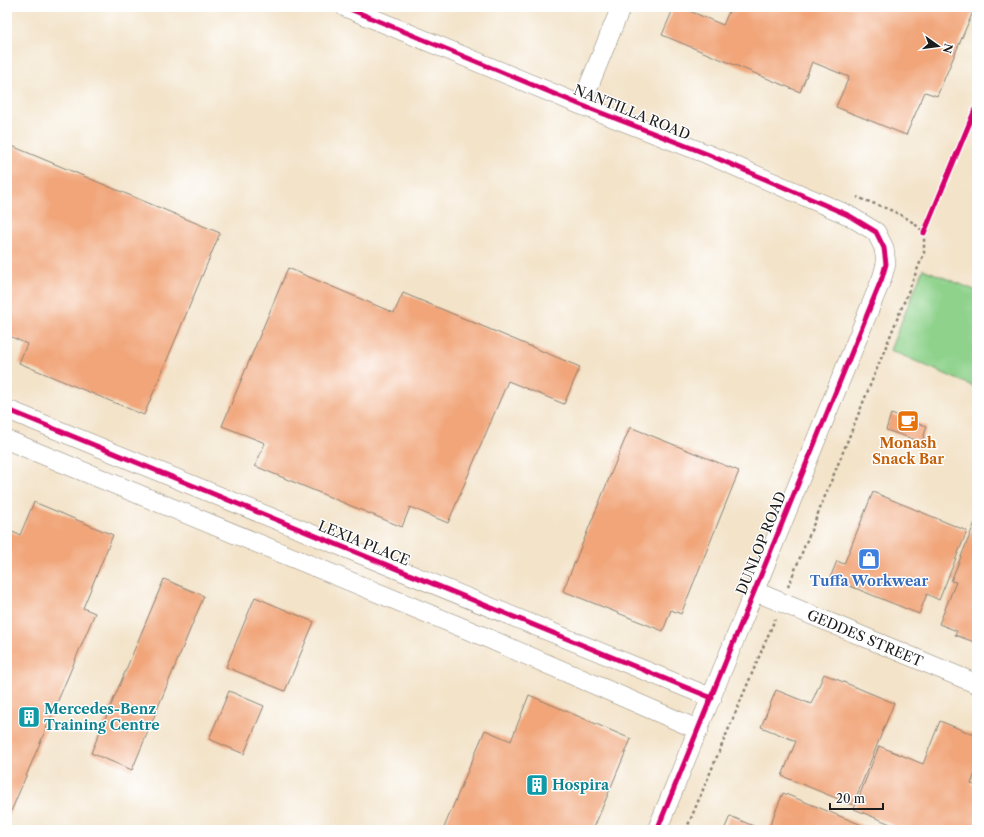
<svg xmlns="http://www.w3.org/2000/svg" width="984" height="837" viewBox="0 0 984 837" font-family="'Libre Caslon Text',serif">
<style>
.green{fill:#8ed28b;stroke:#557754}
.building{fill:#f1a579}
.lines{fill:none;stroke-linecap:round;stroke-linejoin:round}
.minor-casing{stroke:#888072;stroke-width:20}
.path{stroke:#888072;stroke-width:2.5;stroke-dasharray:3 3;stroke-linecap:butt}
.minor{stroke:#fff;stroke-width:19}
.cycleway-casing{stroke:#fff;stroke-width:8}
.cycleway{stroke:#d6006c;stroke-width:5}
.labels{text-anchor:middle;stroke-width:3;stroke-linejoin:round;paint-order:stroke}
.street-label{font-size:14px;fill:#1c1c1c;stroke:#fff}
.food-label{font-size:14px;font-weight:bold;fill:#c56008;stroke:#fff}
.shop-label{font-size:14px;font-weight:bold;fill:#366cbe;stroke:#fff}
.culture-label{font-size:14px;font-weight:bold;fill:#0d838f;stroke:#fff;text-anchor:start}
</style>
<rect width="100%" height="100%" fill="#fff"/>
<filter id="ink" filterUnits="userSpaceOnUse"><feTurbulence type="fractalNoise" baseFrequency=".025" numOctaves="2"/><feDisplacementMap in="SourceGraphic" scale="8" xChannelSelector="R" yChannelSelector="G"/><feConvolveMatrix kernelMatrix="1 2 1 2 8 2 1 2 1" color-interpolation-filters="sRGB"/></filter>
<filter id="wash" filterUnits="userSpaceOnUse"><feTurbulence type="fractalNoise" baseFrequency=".012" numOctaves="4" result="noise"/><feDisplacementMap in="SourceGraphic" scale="16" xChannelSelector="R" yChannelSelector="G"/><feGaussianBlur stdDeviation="0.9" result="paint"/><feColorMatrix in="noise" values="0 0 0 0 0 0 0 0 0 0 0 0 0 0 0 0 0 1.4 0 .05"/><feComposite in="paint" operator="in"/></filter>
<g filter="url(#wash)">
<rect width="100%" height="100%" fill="#f3e3c9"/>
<path class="green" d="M923,269L977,291V388L890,350Z"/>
<g id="blocks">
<path class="building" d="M674,7H680L723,25L731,7H975L937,96L925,92L906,135L836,107L849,77L812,62L800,92L662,35Z
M7,144L220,233L144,415L19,363L27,344L7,335Z
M288,268L394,313L403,293L580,367L564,404L508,381L448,523L410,507L402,527L255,466L265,443L222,426Z
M891,414L927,426L922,442L886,430Z
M630,427L739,471L681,614L671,610L663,631L563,591Z
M873,492L967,531L939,600L927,594L919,614L830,578L837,561L844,564Z
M34,502L113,535L83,608L95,613L7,821V530L20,535Z
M976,520H977V643L955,635L957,631L939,624L956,582L951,581Z
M164,579L204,596L132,770L91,753Z
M255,597L314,622L285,691L226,667Z
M824,674L894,703L853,805L782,776L796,741L761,727L776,690L811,704Z
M229,691L264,706L244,754L209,739Z
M529,695L631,739L593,830H443L485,730L511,741Z
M940,721L977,736V768L971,784L977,786V830H905L854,809L879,746L923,764Z
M783,793L874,830H768Z
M730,816L763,830H724Z"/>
</g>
</g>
<g filter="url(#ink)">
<use href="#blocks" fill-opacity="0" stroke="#888072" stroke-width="1"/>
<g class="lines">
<g class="minor-casing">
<path id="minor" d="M345,7L581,105L707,154L848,215L876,232L884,248L886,264L882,278L657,830
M581,105L621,7
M7,411H11L712,698
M7,440L485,637L699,730
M754,591L977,684"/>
</g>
<path class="path" d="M788,587L924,253V233C907,213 881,207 857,197
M686,830L775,619"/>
<use href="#minor" class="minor"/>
<g class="cycleway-casing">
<path id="cycleway" d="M345,7L581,105L707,154L848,215L876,232L884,248L886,264L882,278L657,830
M924,233L977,105
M7,411H11L712,698"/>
</g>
<use href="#cycleway" class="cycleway"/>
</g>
</g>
<defs>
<g id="cafe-square" transform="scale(1.15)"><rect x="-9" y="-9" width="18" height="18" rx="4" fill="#e8710a" stroke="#fff"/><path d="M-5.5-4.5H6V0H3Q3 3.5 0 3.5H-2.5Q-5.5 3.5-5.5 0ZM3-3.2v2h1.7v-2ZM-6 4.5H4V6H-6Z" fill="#fff"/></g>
<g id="shop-square" transform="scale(1.15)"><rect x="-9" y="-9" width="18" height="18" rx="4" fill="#3f7fe0" stroke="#fff"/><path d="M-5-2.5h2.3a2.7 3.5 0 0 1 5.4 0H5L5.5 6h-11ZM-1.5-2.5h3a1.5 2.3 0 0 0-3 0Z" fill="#fff"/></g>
<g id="building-square" transform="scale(1.15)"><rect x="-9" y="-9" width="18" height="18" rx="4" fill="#0f9aa8" stroke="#fff"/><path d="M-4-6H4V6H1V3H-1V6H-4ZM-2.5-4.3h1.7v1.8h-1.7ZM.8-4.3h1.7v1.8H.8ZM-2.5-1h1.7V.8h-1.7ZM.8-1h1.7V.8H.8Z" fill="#fff"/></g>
</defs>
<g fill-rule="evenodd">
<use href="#cafe-square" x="908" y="421"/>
<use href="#shop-square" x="869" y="559"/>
<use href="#building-square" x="29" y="717"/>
<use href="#building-square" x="537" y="785"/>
</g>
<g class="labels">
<g class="street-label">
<text transform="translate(632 112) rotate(22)" y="5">NANTILLA ROAD</text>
<text transform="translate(364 543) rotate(22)" y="5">LEXIA PLACE</text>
<text transform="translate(761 543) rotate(-68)" y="5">DUNLOP ROAD</text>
<text transform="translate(865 638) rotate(23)" y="5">GEDDES STREET</text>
</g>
<g class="food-label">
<text x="908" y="448">Monash<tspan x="908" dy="16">Snack Bar</tspan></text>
</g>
<g class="shop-label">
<text x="869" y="586">Tuffa Workwear</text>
</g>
<g class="culture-label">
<text x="44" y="714">Mercedes-Benz<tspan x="44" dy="16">Training Centre</tspan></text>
<text x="552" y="790">Hospira</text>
</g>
</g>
<rect width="984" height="837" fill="none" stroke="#fff" stroke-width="24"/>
<g transform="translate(938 46) rotate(104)" stroke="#ffffff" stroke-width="3" paint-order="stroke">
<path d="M0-3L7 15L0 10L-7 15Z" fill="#1c1c1c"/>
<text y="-6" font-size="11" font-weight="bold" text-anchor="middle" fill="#1c1c1c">N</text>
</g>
<path d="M830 803v6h53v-6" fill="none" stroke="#1c1c1c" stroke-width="2"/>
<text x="836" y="803" font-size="12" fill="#1c1c1c" stroke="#ffffff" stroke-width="3" paint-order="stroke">20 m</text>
</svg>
